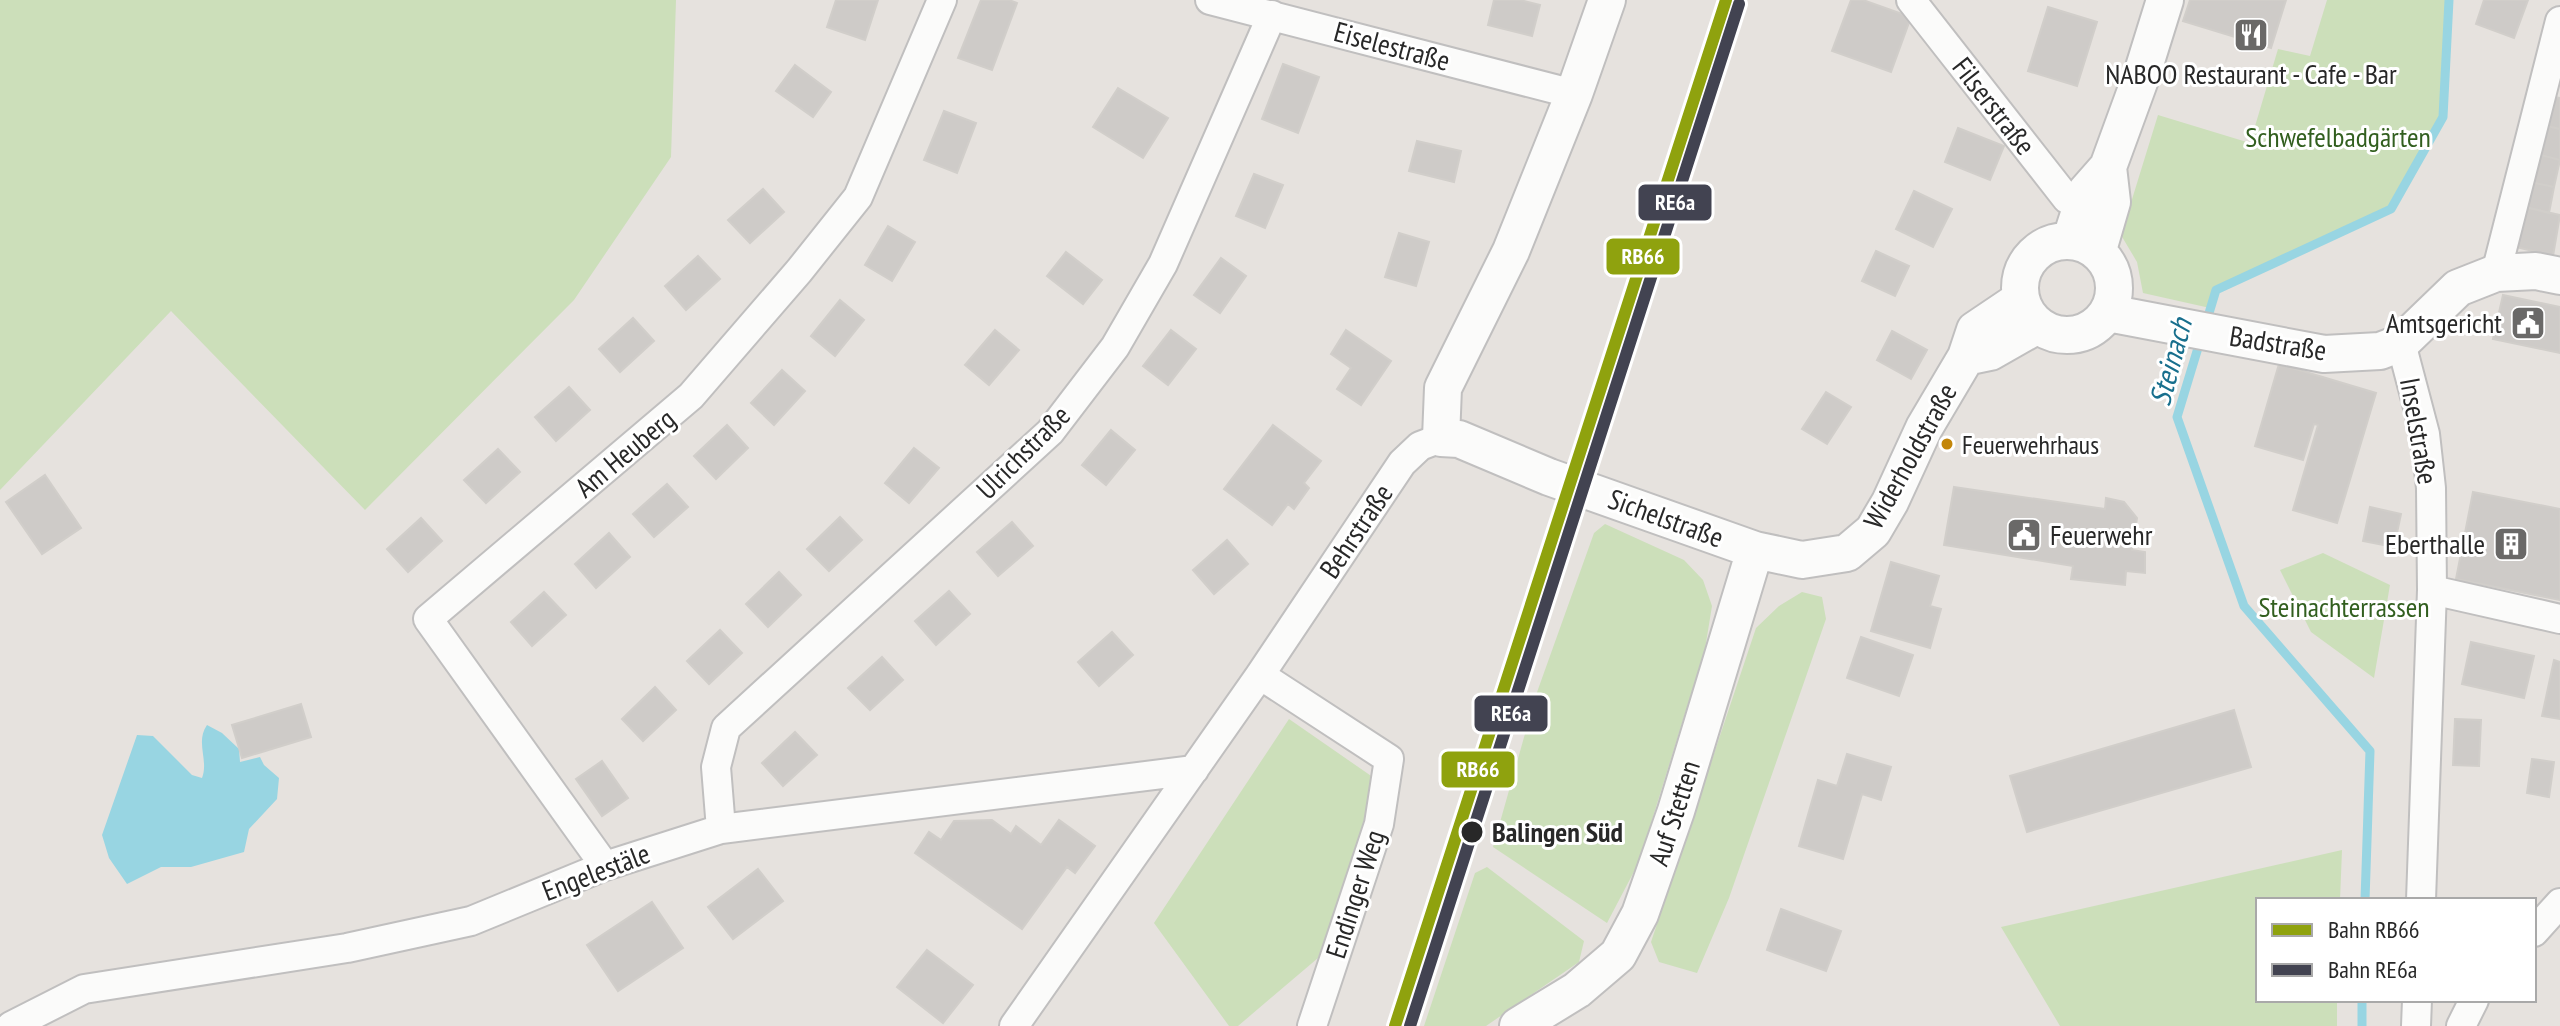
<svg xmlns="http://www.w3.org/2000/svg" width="2560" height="1026" viewBox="0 0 2560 1026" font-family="'PT Sans Narrow',sans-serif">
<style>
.green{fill:#ccdfba}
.water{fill:#98d5e2}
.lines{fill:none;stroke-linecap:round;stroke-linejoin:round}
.stream{stroke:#98d5e2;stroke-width:9}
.building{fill:#cecbc8;stroke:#d1ceca;stroke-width:2}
.minor-casing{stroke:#c0bfbf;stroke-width:32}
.tertiary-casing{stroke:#c0bfbf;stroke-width:40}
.minor{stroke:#fbfbfa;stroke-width:28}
.tertiary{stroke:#fbfbfa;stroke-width:36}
.rail-1-casing{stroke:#fff;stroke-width:18}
.rail-2-casing{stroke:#fff;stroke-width:18}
.rail-1{stroke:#8fa20e;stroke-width:12}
.rail-2{stroke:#424351;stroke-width:12}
.bus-dot{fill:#c3860a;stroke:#fff;stroke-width:3}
.stop-dot{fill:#282828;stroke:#fff;stroke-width:3}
.labels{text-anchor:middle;stroke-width:6;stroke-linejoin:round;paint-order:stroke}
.bus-label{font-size:26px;fill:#282828;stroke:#fff;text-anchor:start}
.street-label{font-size:28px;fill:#282828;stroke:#fff}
.poi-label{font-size:28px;fill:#282828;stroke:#fff;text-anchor:end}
.park-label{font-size:28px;fill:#325f1f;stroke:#fff}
.stop-label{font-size:28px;font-weight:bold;fill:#282828;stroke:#fff;text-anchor:start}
.water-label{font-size:30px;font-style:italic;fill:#186f8d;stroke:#fff}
.line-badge{stroke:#fff;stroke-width:3}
.badge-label{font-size:22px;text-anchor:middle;font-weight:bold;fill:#fff}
</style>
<rect width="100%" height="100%" fill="#e6e2de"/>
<path class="green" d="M0,0H676L671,157L574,300L365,510L171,311L0,490Z
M2327,0H2449L2443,117L2391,209L2216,290L2210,308L2143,293L2137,262L2121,235L2158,115L2250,143L2278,49L2310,56Z
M1605,524L1684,560L1703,580L1712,606L1705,649L1639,862L1607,923L1493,847L1536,695L1594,533Z
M2323,553L2390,585L2374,678L2311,632L2280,570Z
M1802,592L1822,597L1826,619L1729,898L1697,973L1659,962L1651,942L1756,628L1779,606Z
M1289,719L1377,780L1368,815L1318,958L1238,1026H1229L1154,923Z
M2342,850L2340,900H2258V1000H2337V1026H2060L2001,927Z
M1487,867L1584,941L1579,962L1486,1026H1424L1475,873Z"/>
<path class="water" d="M207,725L222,733L239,749L240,762L260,757L264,765L279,778L277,799L249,829L244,852L191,867H161L127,884L109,858L102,835L137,735L153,736L192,775L202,778C209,760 195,742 207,725Z"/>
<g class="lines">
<path class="stream" d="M2206,323L2216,290L2391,209L2443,117L2449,0
M2201,338L2177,417L2244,606L2370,751L2365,900
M2362,1026V1000"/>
</g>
<path class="building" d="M836,0H878L865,40L827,27Z
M981,0H1009L1017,3L992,70L958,58Z
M1494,0H1520L1540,5L1532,36L1488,25Z
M1851,0H1863L1911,17L1891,72L1832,51Z
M2190,0H2286L2271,48L2183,21Z
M2484,0H2528L2514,38L2476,24Z
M2048,7L2097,22L2077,86L2028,71Z
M1283,64L1319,77L1298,133L1262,119Z
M795,65L831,92L813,117L776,91Z
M1118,88L1168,118L1143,158L1093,127Z
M2550,96L2560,98V129L2543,125Z
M944,111L976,123L957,173L924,160Z
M2543,125L2560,129V160L2537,154Z
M1958,128L2004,146L1990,180L1945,162Z
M1417,141L1461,151L1454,182L1409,171Z
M2537,154L2560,160L2554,187L2530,182Z
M1254,174L1283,185L1265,228L1236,216Z
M2530,182L2554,187L2549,213L2525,207Z
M763,189L784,212L750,243L728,220Z
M1914,191L1952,209L1933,247L1896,229Z
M2525,207L2560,215L2553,256L2516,247Z
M888,226L915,242L892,281L865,265Z
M1399,233L1429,242L1416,286L1385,277Z
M1876,251L1909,266L1895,296L1862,281Z
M1066,252L1102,280L1083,304L1047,276Z
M698,256L720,279L686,310L665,286Z
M1221,258L1246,276L1220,313L1194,295Z
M2503,295L2560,307V353L2493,339Z
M840,300L864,320L835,356L811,336Z
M633,318L654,341L620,372L599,349Z
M995,330L1019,350L989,385L965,365Z
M1171,330L1196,349L1168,385L1143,366Z
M1346,330L1391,361L1361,405L1337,389L1351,368L1331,354Z
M1892,331L1927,350L1911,379L1877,360Z
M2279,364L2376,393L2337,523L2293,510L2318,425L2314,424L2303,460L2255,446Z
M782,370L805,391L774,425L751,403Z
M569,387L590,410L556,441L535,417Z
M1826,392L1851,407L1827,444L1802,429Z
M727,425L748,448L716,479L694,456Z
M1273,425L1321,461L1304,483L1309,488L1294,509L1288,504L1272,525L1224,489Z
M1111,430L1135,450L1106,485L1082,465Z
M914,448L939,468L909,503L885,483Z
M498,449L520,472L486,503L464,480Z
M45,475L81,528L42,554L6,502Z
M667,484L688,507L654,537L633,514Z
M1954,487L2105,509L2106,498L2124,502L2137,518L2132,550L2145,552V573L2126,571L2125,585L2071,579L2073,566L1944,545Z
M2473,492L2560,509V600L2456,579Z
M2370,507L2401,514L2394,547L2363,541Z
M840,517L862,540L829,571L807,549Z
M421,518L442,541L408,572L387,549Z
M1012,522L1033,546L998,576L977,552Z
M609,533L630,557L596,588L575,564Z
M1227,540L1248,564L1214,594L1193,570Z
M1891,562L1939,576L1930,606L1941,609L1930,648L1871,631Z
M779,572L801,595L768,627L746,604Z
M949,591L970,614L936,645L915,621Z
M544,592L566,615L532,646L511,622Z
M720,630L742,653L709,684L687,661Z
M1112,632L1133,655L1099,686L1078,662Z
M1861,637L1913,655L1899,696L1847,678Z
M2471,642L2534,656L2524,698L2462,684Z
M882,657L903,680L870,710L848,688Z
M2554,660L2560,662V719L2542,716Z
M655,687L676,710L643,741L622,719Z
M301,704L311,737L242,758L232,725Z
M2234,710L2251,767L2027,832L2010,776Z
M2455,719L2481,720L2479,766L2453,765Z
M795,732L817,755L783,786L762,763Z
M1847,754L1891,767L1881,800L1862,794L1843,859L1799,846L1818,780L1837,786Z
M2532,759L2554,762L2549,797L2527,793Z
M602,761L628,798L602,816L576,779Z
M992,820L1011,834L1016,826L1041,845L1059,820L1095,846L1075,873L1067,867L1022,929L915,853L929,832L941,840L954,821Z
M758,869L783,901L733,939L708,907Z
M652,902L683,948L618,991L587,945Z
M1781,909L1841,931L1826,971L1767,950Z
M927,950L973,985L943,1023L897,987Z"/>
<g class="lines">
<g class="minor-casing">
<path id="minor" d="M1210,0L1574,94
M1911,0L2067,199L2082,205
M2496,273L2560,21
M2401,343L2425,434L2431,488L2432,590L2421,900
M2432,590L2560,619
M1260,675L1389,759L1379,824L1312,1026
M721,829L716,767L726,728L1050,432L1115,347L1163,264L1272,15
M605,866L428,619L691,396L799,271L858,197L942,0
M2534,932L2560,903
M11,1026L84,989L347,948L471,921L605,866L721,829L1194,770
M1014,1026L1260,675L1402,463L1420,446L1441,438
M2416,1026L2417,1000
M2461,1026L2474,1000"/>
</g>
<g class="tertiary-casing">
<path id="tertiary" d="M1607,0L1574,94L1511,251L1443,388L1441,438L1459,439L1549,477L1755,550L1802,560L1847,553L1873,531L1890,502L1924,428L1966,357L1975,330L2021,299
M2071,239L2086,192L2108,167L2142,74L2165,0
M2020 288a47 47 0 1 1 94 0a47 47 0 1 1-94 0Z
M2098,250L2112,202L2108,167
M2108,313L2324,354L2380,351L2401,343L2458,288L2496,273L2536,271L2560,276
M1966,357L1990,352L2036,326
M1518,1026L1577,990L1618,955L1640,914L1676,811L1755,550"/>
</g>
<use href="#minor" class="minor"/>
<use href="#tertiary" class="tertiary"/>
<g class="rail-1-casing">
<path id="rail-1" d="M1395,1026L1726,0"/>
</g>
<g class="rail-2-casing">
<path id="rail-2" d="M1410,1026L1739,4"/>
</g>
<use href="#rail-1" class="rail-1"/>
<use href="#rail-2" class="rail-2"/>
</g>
<defs>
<g id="restaurant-square" transform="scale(1.8)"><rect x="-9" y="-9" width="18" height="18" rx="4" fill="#6a6968" stroke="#fff"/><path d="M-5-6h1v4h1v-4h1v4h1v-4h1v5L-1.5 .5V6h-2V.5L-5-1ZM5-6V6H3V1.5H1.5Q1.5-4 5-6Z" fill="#fff"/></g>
<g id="civic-square" transform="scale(1.8)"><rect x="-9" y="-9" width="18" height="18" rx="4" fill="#6a6968" stroke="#fff"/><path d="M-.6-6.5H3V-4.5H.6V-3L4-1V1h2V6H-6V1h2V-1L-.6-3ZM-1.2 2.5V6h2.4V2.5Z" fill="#fff"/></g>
<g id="building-square" transform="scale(1.8)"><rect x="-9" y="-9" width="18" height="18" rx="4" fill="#6a6968" stroke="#fff"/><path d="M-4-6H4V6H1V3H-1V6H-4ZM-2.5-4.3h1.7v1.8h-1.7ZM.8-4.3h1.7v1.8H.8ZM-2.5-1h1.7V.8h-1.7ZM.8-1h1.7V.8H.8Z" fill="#fff"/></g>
</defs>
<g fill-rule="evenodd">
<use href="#restaurant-square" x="2251" y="35"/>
<use href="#civic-square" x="2528" y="323"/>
<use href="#civic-square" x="2024" y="535"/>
<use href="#building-square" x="2511" y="544"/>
</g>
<circle class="bus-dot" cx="1947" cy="444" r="7"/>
<circle class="stop-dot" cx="1472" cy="832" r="12"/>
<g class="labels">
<g class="bus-label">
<text x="1962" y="454">Feuerwehrhaus</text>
</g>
<g class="street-label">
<text transform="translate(1392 46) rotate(15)" y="10">Eiselestraße</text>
<text transform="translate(1994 106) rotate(52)" y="10">Filserstraße</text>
<text transform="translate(2278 343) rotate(9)" y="10">Badstraße</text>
<text transform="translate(2419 431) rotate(80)" y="10">Inselstraße</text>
<text transform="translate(1023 452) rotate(-45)" y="10">Ulrichstraße</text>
<text transform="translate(625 453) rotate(-40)" y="10">Am Heuberg</text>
<text transform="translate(1910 456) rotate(-61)" y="10">Widerholdstraße</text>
<text transform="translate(1666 518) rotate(20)" y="10">Sichelstraße</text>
<text transform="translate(1356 531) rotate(-56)" y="10">Behrstraße</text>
<text transform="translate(1674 813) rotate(-72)" y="10">Auf Stetten</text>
<text transform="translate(596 872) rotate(-21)" y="10">Engelestäle</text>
<text transform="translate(1355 894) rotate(-72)" y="10">Endinger Weg</text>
</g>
<g class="poi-label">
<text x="2251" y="84" text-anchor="middle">NABOO Restaurant - Cafe - Bar</text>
<text x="2502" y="333">Amtsgericht</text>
<text x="2050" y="545" text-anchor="start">Feuerwehr</text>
<text x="2485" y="554">Eberthalle</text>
</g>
<g class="park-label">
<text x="2338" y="147">Schwefelbadgärten</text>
<text x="2344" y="617">Steinachterrassen</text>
</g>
<g class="stop-label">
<text x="1492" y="842">Balingen Süd</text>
</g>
<g class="water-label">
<text transform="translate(2171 362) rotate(-75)" y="10">Steinach</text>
</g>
</g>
<g class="line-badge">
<rect x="1637" y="183" width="76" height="39" rx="8" fill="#424351"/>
<rect x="1605" y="237" width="76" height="39" rx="8" fill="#8fa20e"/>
<rect x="1473" y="694" width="76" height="39" rx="8" fill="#424351"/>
<rect x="1440" y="750" width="76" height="39" rx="8" fill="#8fa20e"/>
</g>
<g class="badge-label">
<text x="1675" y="210">RE6a</text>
<text x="1643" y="264">RB66</text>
<text x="1511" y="721">RE6a</text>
<text x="1478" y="777">RB66</text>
</g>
<rect x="2256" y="898" width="280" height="104" fill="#ffffff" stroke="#a9a9a9" stroke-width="2"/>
<rect x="2272" y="924" width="40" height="12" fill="#8fa20e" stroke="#a9a9a9" stroke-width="2"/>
<text x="2328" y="938" font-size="24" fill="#282828">Bahn RB66</text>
<rect x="2272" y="964" width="40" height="12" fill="#424351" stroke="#a9a9a9" stroke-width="2"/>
<text x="2328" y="978" font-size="24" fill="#282828">Bahn RE6a</text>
</svg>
